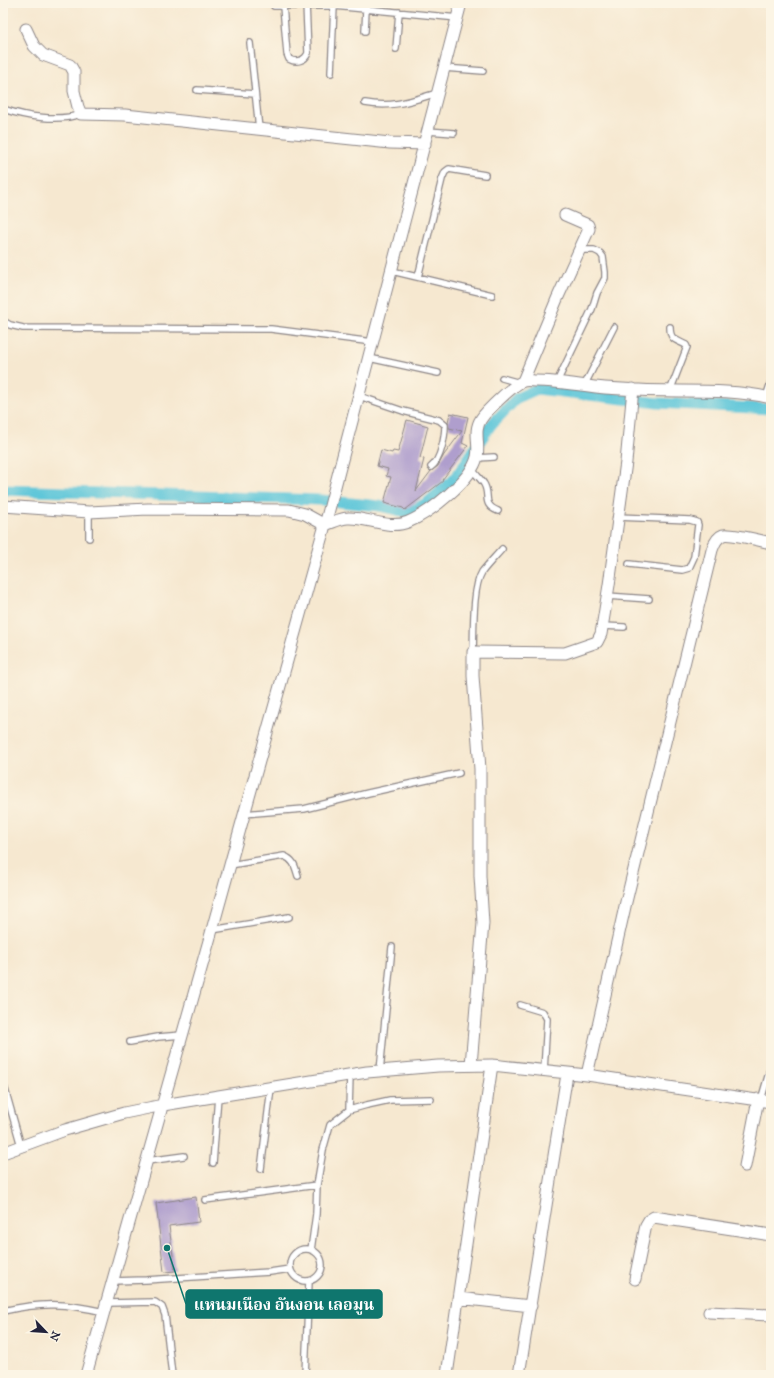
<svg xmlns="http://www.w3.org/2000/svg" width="774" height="1378" viewBox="0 0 774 1378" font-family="'IM FELL Great Primer','Noto Serif Thai',serif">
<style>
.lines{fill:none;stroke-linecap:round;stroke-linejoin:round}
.canal{stroke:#5dc6d9;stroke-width:11}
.building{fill:#af9ecd}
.service-casing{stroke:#8c8586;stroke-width:8}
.minor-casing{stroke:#8c8586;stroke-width:13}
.service{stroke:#fff;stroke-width:5.5}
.minor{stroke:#fff;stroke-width:11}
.leader{fill:none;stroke:#0f766e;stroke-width:1.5}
.callout-dot{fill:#0f766e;stroke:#fcf5e5;stroke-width:1.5}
.callout{fill:#0f766e;stroke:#0f766e;stroke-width:1.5}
.callout-label{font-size:16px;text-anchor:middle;font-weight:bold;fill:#fff}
</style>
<rect width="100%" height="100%" fill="#fcf5e5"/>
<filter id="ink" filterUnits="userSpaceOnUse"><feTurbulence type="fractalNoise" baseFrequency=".025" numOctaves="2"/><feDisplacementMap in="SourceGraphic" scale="8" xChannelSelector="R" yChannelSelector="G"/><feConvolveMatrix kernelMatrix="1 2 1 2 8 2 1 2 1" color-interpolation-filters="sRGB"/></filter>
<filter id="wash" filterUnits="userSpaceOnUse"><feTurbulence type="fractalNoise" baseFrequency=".012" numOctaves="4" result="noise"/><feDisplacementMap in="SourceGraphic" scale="16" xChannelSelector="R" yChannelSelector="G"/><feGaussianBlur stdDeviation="0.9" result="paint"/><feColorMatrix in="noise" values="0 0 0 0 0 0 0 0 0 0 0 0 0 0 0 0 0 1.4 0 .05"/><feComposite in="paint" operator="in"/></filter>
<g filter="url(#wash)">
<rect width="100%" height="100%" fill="#f6e8d0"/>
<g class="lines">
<path class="canal" d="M3,490L321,500L380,506L409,513L428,502L455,478L491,425L517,398L537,389L658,403L771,409"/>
</g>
<g id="blocks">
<path class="building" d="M450,413L468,417L462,443L468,446L442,480L443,481L405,510L403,508L384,503L391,477L386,476L388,469L377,466L381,450L392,453L393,451L398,452L407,420L428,426L420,458L424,459L416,491L431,471L438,466L444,455L462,431L449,428L448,422Z
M196,1197L199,1222L169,1226L175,1271L164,1272L156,1203Z"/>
</g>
</g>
<g filter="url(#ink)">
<use href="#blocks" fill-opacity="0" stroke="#8c8586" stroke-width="1"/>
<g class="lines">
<g class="service-casing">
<path id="service" d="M274,6H334L458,18
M283,6L287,54L289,59C296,63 305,61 308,53L306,3
M365,31L366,9
M250,43L259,129
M396,49L399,12
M444,68L483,71
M331,73L334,6
M197,90L255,94
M365,103C393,108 411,101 437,93
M3,109C27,117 58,122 81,114
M428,131L454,133
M392,271L492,295
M418,277L442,179L445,172L449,169L485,175
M3,321L10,325L23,328L271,329L373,342
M670,327C670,340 675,339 686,345L687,347L670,391
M369,358L438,373
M502,378L520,383
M557,382L592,309L597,293L605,278V272L603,257L600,253L594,250H579
M584,386L614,327
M359,396L403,411L439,420L445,425C445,436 441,460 431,467
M766,397L771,382
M477,458L494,457
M472,469C475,474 481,479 484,484C491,496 481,504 498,511
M617,517L690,520L697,522L698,525L694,557L689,568L682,570L629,564
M89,538V512
M607,596L649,599
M602,626L624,627
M473,652C474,633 472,588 482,572C488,564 496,556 502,549
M244,814L304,809L368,793L459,773
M230,865L284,856C294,860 295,866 298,876
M212,930L289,917
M520,1005L543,1012L547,1019L544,1071
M130,1042L158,1037L182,1035
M380,1071L392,947
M5,1089L21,1146
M761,1100L771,1066
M349,1110L350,1075
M147,1161L184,1156
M213,1163L218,1096
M261,1169L271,1088
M205,1200L317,1185
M290 1265a16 16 0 1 1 32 0a16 16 0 1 1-32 0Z
M311,1250L316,1214L317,1185L323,1150L330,1125L349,1110L367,1105L390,1100L431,1099
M112,1281L146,1280L270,1272L290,1269
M107,1303L155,1302L162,1307L165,1315L172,1375
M3,1311C42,1302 65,1303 104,1312
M305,1375L309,1281"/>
</g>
<g class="minor-casing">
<path id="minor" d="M26,29L34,46L43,55L70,65L74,72V91L78,107L81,114L125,115L390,143L425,144
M523,381L557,299L589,229L588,225L565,215
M3,506L89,512L148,509L289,510L305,514L325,525C332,523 340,518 348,518C367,517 389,530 408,522C428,514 472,480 477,457C480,444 473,431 481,419C486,411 515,383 524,381C527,380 532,381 536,381C559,381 582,386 605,388C630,390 656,391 681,391C711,391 741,391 771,398
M471,1065L483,923L480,876V769L473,676V652L565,653L597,642L601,634L609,585L626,462L633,389
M587,1075L626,902L712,550C714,544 717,537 723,535C730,533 762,541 771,543
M3,1153L65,1130L124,1113L163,1105L367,1072L438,1066L492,1065L587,1075L771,1102
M745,1166L758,1099
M635,1279L646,1225L649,1220L654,1217L771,1235
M458,1298L531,1306
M709,1312L771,1315
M86,1375L212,930L230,865L325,525L461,3
M447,1375L492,1065
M519,1375L567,1074"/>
</g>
<use href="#service" class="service"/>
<use href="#minor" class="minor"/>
</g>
</g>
<path class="leader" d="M167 1248L186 1304"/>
<circle class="callout-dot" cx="167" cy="1248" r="4"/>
<rect class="callout" x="186" y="1290" width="196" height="28" rx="4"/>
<g class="callout-label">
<text x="284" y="1310">แหนมเนือง อันงอน เลอมูน</text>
</g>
<rect width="774" height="1378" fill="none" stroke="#fcf5e5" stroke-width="16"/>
<g transform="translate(46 1332) rotate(115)" stroke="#fcf5e5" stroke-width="3" paint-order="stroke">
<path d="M0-3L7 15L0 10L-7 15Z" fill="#22223b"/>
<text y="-6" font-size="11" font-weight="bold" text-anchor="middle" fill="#22223b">N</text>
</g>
</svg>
